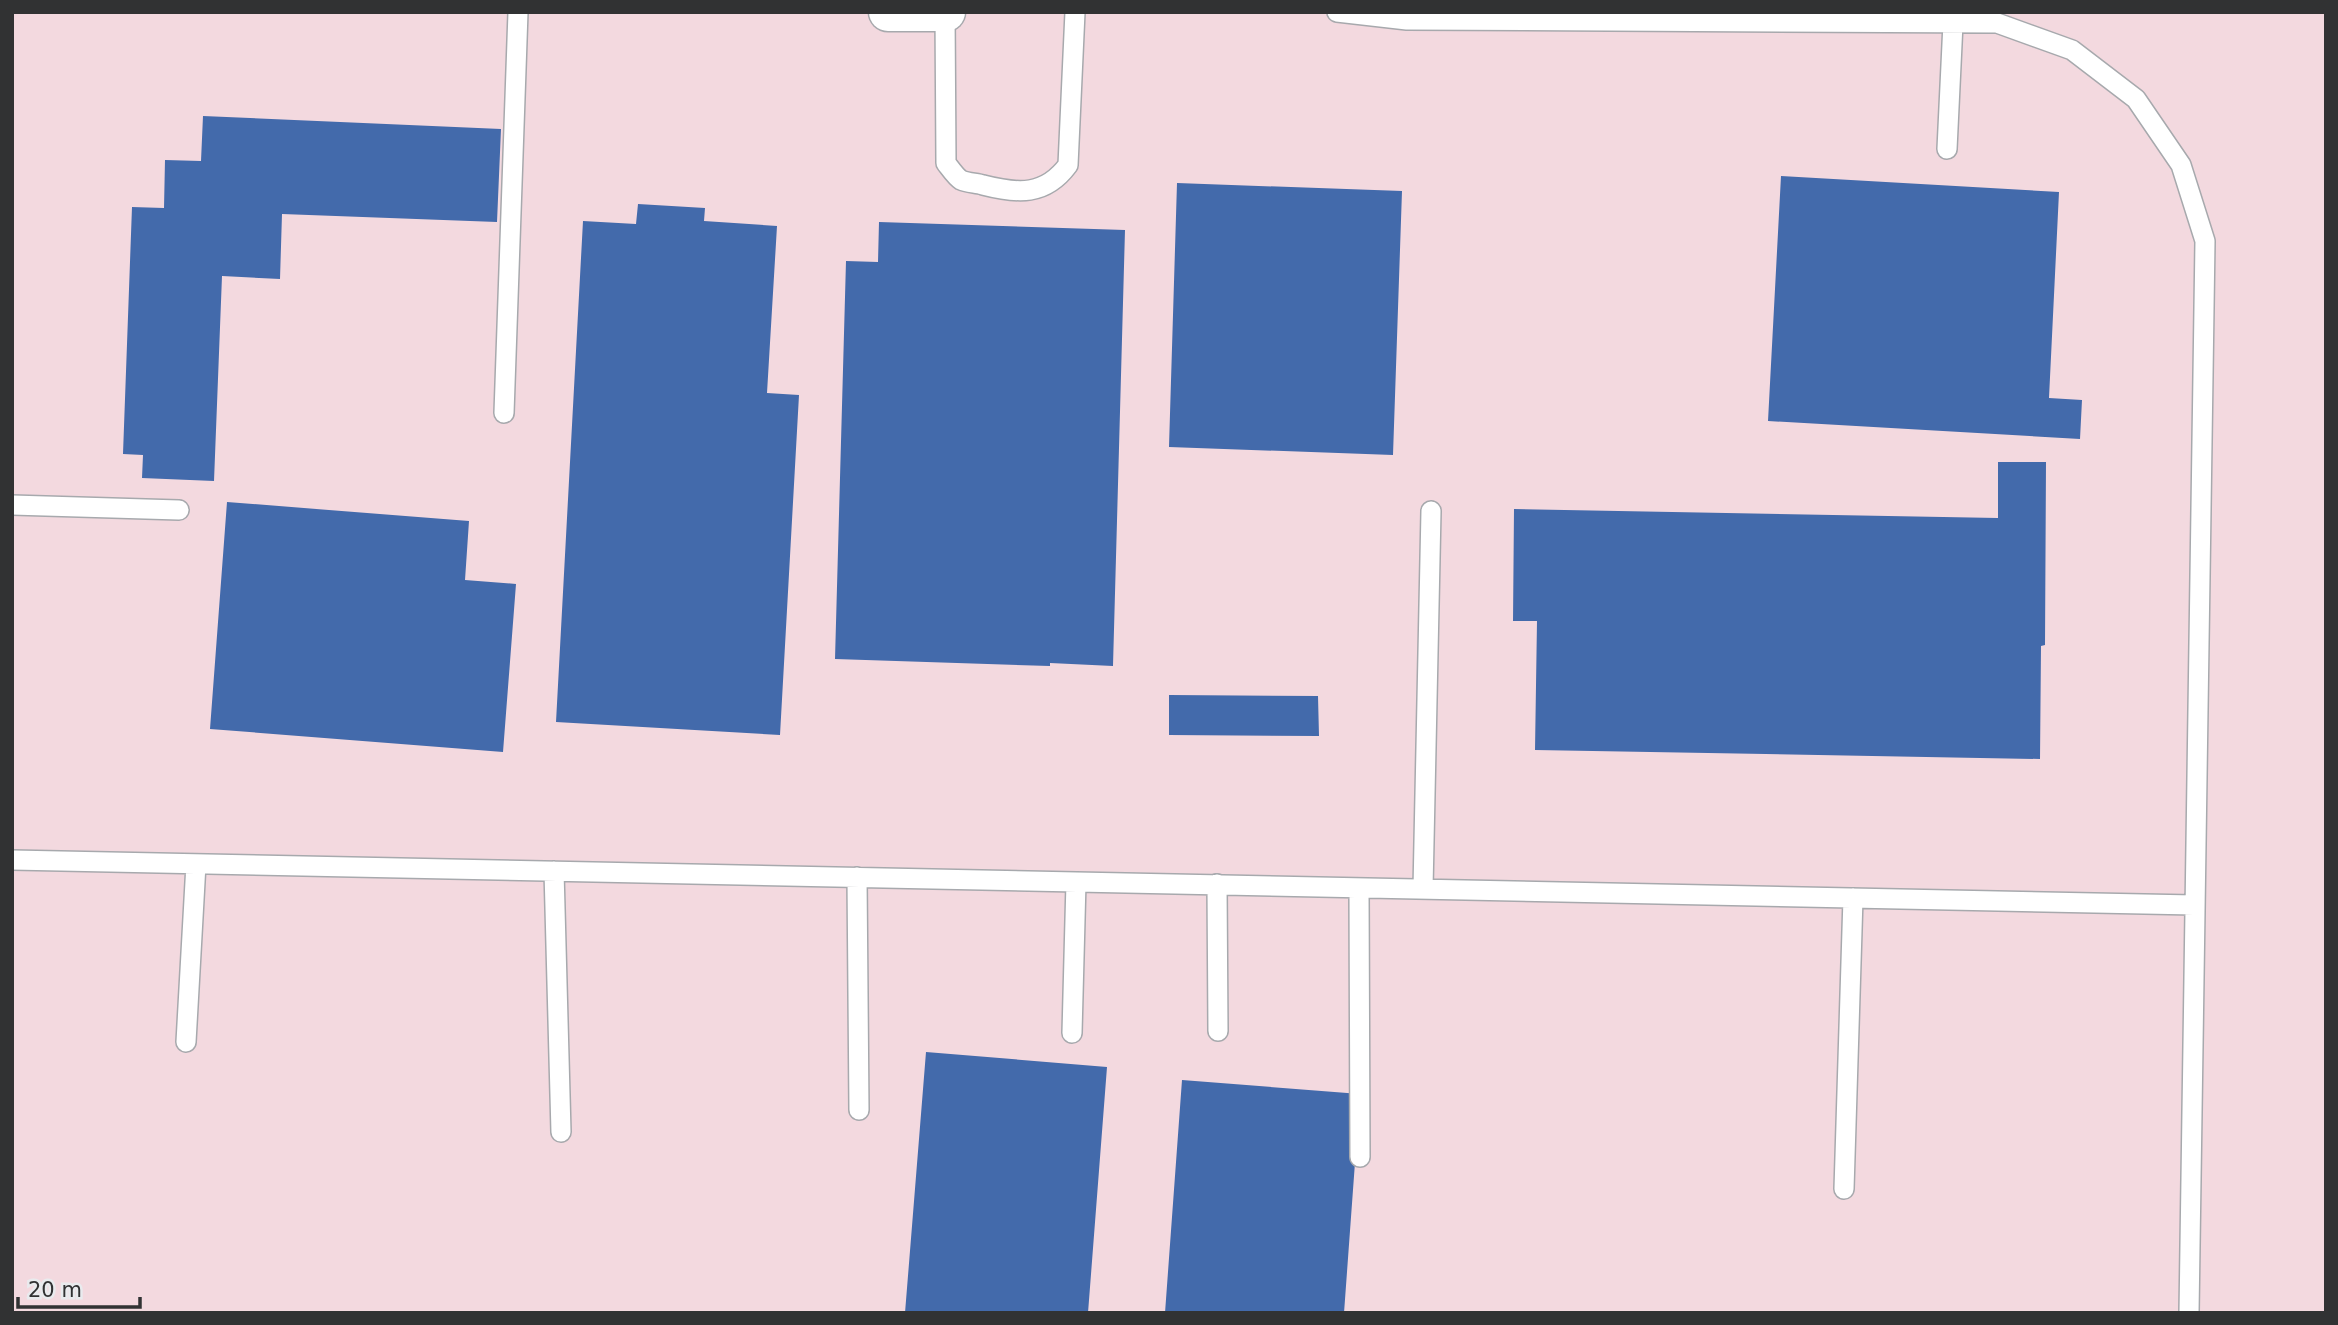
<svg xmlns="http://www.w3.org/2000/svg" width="2338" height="1325" viewBox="0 0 2338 1325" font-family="'DejaVu Sans',sans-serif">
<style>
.industrial{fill:#f3d9df}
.building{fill:#436aab}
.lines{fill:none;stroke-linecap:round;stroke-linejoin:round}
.lane-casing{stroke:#a7a9ad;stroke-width:22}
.secondary-casing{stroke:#a7a9ad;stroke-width:41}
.lane{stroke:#fff;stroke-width:19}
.secondary{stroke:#fff;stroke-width:38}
</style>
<rect width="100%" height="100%" fill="#e9ebee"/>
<path class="industrial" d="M12,12H2326V1313H12Z"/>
<path class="building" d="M203,116L501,129L497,222L282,214L280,279L222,276L214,481L142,478L143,455L123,454L132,207L164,208L165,160L201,161Z
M1781,176L2059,192L2049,398L2082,400L2080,439L1768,421Z
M1177,183L1402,191L1393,455L1169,447Z
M638,204L705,208L704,221L777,226L767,393L799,395L780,735L556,722L583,221L636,224Z
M879,222L1125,230L1113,666L1050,663V666L835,659L846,261L878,262Z
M1998,462H2046L2045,645L2041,646L2040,759L1535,750L1537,621H1513L1514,509L1998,518Z
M227,502L469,521L465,580L516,584L503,752L210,729Z
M1169,695L1318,696L1319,736L1169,735Z
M926,1052L1107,1067L1088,1313H905Z
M1182,1080L1360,1094L1344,1313H1165Z"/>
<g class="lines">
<g class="lane-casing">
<path id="lane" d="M945,12L946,163C950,168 956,177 961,180C967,183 977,183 983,185C1018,194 1045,196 1068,165L1075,12
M1337,12L1407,20L1997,23L2072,50L2136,99L2181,165L2205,241L2189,1313
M1947,149L1953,23
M504,413L518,12
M12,505L179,510
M12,860L2194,905
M554,871L561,1132
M857,877L859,1110
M1217,884L1218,1031
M1359,888L1360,1157
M1423,889L1431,511
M1072,1033L1076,882
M186,1042L196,864
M1844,1189L1853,898"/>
</g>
<g class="secondary-casing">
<path id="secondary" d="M888,12H946"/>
</g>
<use href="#lane" class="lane"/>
<use href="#secondary" class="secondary"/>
</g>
<rect width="2338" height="1325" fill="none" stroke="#313233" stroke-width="28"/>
<path d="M18 1297v10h122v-10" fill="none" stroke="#313233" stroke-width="3.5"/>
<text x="28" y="1297" font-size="21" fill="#313233" stroke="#e9ebee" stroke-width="5" paint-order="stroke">20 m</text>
</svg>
